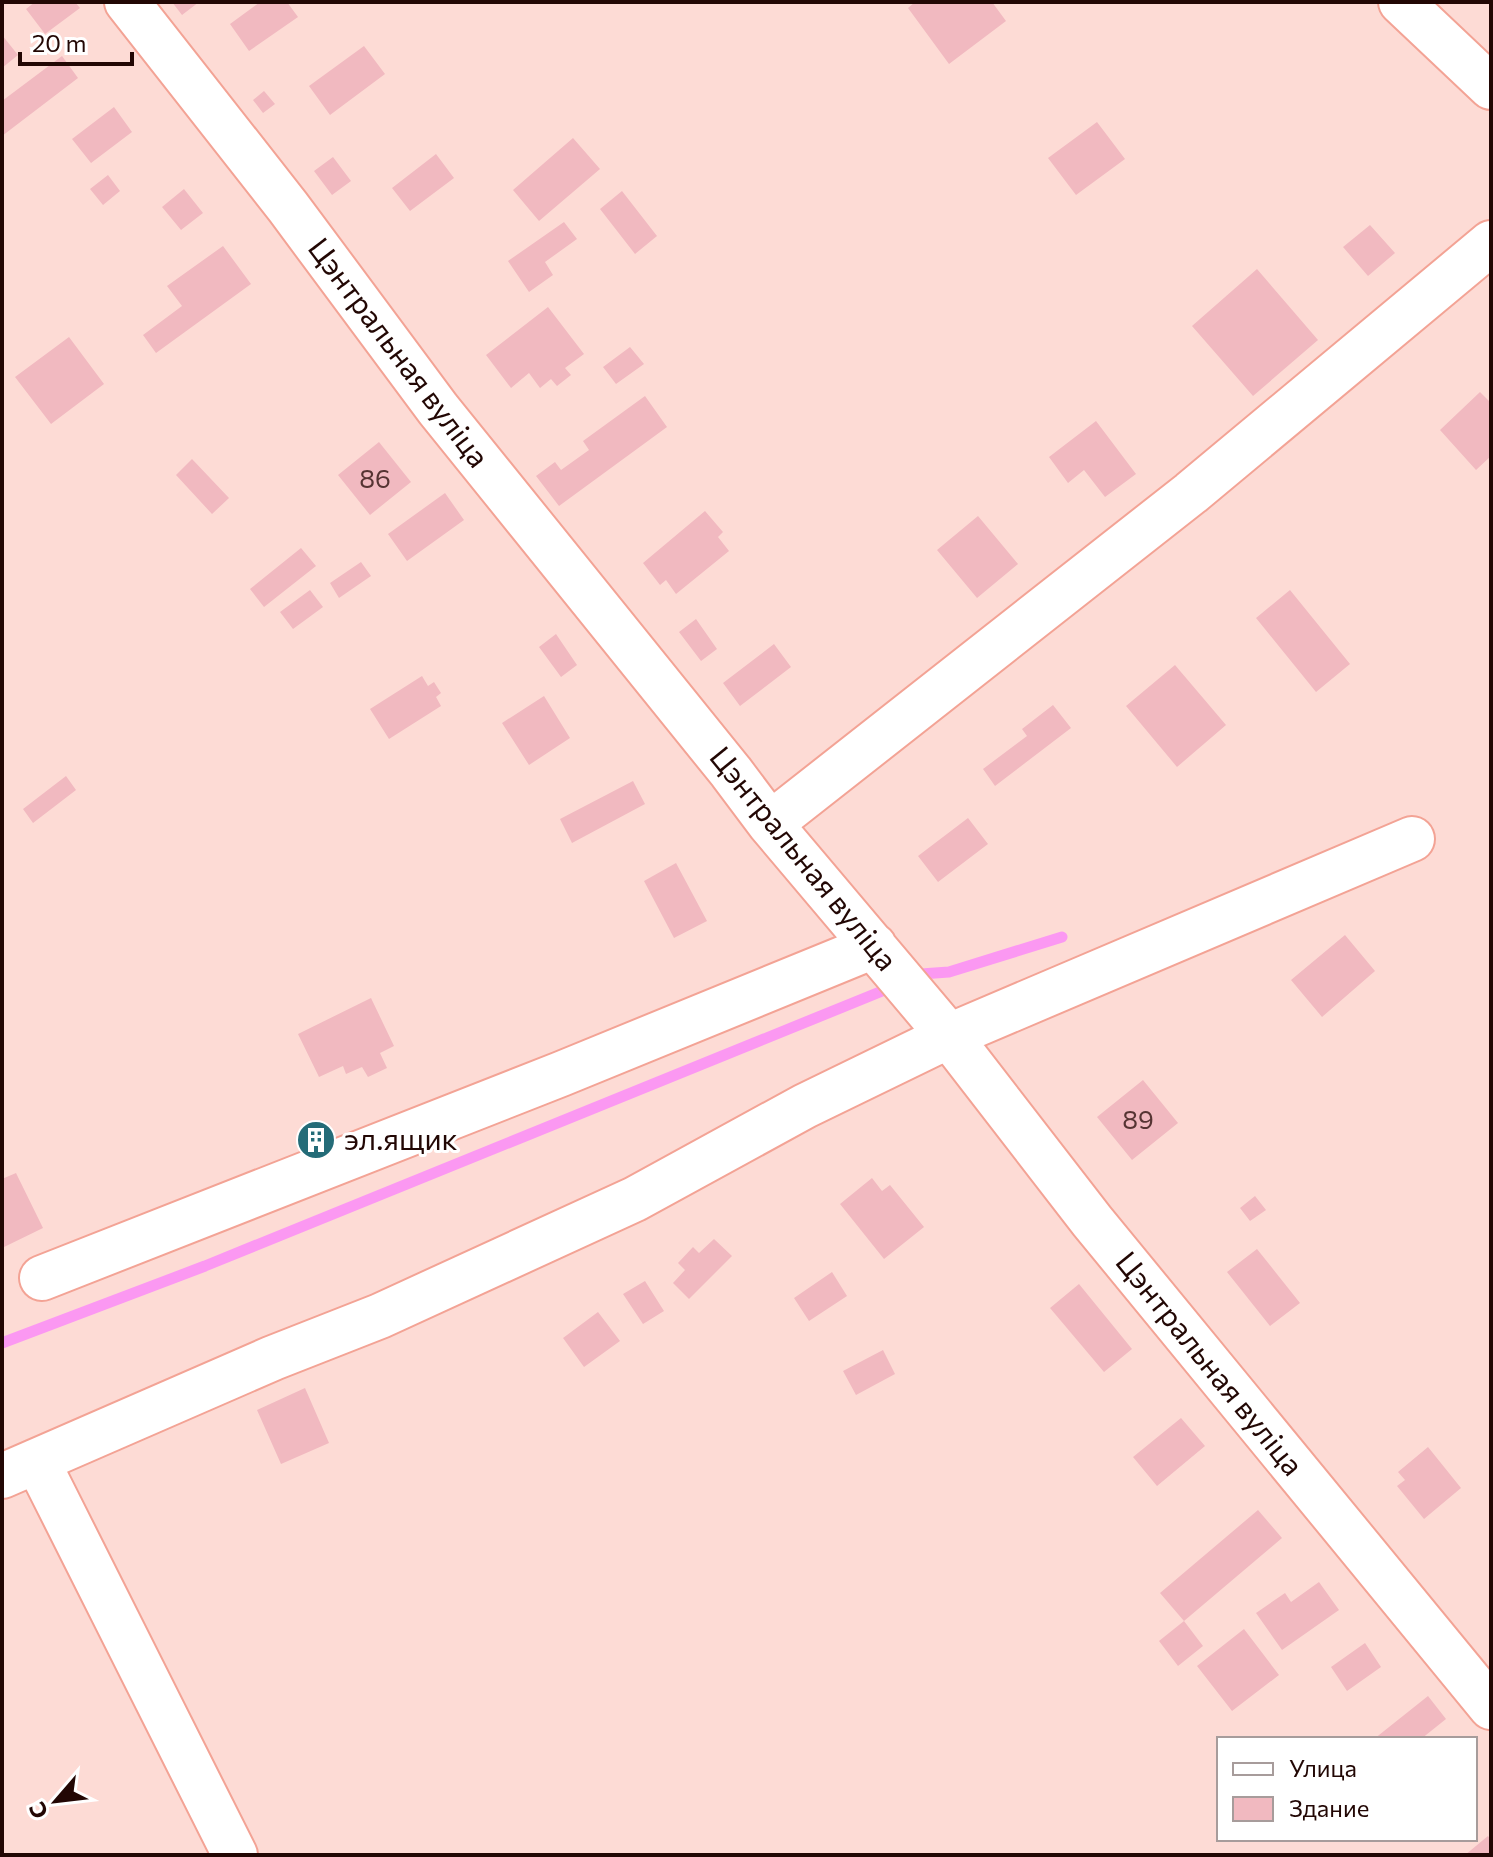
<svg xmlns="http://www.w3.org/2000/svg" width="1493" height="1857" viewBox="0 0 1493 1857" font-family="Commissioner,sans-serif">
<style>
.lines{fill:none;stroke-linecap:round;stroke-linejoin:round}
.stream{stroke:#fb98f2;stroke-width:11}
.building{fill:#f1b9c0}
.minor-casing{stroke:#f3a395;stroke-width:48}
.minor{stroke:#fff;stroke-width:44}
.labels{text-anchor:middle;stroke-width:6;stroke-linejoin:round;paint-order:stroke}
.number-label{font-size:26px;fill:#563433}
.street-label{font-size:30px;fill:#220704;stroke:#fff}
.poi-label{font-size:30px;fill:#220704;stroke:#fff;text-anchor:start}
</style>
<rect width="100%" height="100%" fill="#fddbd5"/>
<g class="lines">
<path class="stream" d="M912,978L921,974L949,972L1062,937
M2,1343L205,1266L897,985"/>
</g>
<path class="building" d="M35,2H75L80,8L45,34L26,9Z
M172,2H199L182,15Z
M260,2H287L298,17L249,51L230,24Z
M915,2H992L1006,21L949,64L908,8Z
M2,35L18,55L2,68Z
M364,46L385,74L330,115L309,86Z
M62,56L78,78L2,136V101Z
M264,91L275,104L263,113L253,100Z
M114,107L132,132L91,163L72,139Z
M1097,122L1125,159L1076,195L1048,158Z
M573,138L600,169L539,221L513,190Z
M436,154L454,178L410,211L392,188Z
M333,157L351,181L332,195L314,171Z
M108,175L120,191L103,205L90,189Z
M184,189L203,213L181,230L162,207Z
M622,191L657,236L635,254L600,209Z
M564,222L577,239L545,262L553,275L529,292L508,261Z
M1370,225L1395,253L1368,276L1343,247Z
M223,246L251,284L156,353L143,335L182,306L167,286Z
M1257,269L1318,340L1253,396L1192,326Z
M548,307L584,354L565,368L571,375L557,386L551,379L540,388L529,373L511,388L486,355Z
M69,337L104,384L51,424L15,377Z
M630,347L644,364L616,384L603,367Z
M1480,392L1491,403V456L1476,470L1440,430Z
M645,396L667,427L559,506L536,476L555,462L561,470L589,450L583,441Z
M1096,421L1136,474L1105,497L1084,470L1068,483L1049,457Z
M379,442L411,482L370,515L338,475Z
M192,459L229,498L212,514L176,475Z
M445,493L464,520L407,561L388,534Z
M705,511L723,532L718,537L729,551L676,594L666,580L660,585L643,563Z
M978,516L1018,564L977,598L937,550Z
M301,548L316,566L264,607L250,589Z
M361,562L371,576L339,598L330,583Z
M310,590L323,607L293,629L280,612Z
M1290,590L1350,664L1316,692L1256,618Z
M696,619L717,649L701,661L679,632Z
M556,634L577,665L561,677L539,647Z
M774,644L791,667L740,706L723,683Z
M1175,665L1226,725L1177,767L1126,706Z
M422,676L428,686L434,682L441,693L436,697L441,706L389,739L370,709Z
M544,696L570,738L529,765L502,723Z
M1053,705L1071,728L995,786L983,769L1027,736L1022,729Z
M66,776L76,790L33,823L23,809Z
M633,781L645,804L572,843L560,819Z
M968,818L988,844L938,882L918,856Z
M676,863L707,921L674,938L644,881Z
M1345,935L1375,971L1322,1017L1291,980Z
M371,998L394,1046L380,1053L387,1068L368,1077L362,1067L346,1074L343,1066L319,1077L298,1034Z
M1143,1080L1178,1123L1132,1160L1097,1117Z
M16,1173L43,1228L2,1248V1179Z
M872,1178L882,1191L890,1185L924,1227L884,1259L840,1204Z
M1255,1196L1266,1210L1250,1221L1240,1208Z
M714,1239L732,1256L689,1299L673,1283L685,1270L678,1263L693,1247L699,1253Z
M1257,1249L1300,1303L1270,1326L1227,1272Z
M832,1272L847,1296L809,1321L794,1298Z
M645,1281L664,1311L643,1324L623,1294Z
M1079,1284L1132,1349L1104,1372L1050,1308Z
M598,1312L620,1341L584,1367L563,1338Z
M883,1350L895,1374L856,1395L843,1371Z
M305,1388L329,1443L281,1464L257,1410Z
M1181,1418L1205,1446L1157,1486L1133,1457Z
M1428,1447L1461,1488L1424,1519L1397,1486L1405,1480L1398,1472Z
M1258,1510L1282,1538L1184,1621L1160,1593Z
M1319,1582L1339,1610L1282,1650L1256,1613L1285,1593L1291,1602Z
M1184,1621L1203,1646L1178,1666L1159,1641Z
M1244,1629L1279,1675L1232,1711L1197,1666Z
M1365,1643L1381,1667L1347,1691L1331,1667Z
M1428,1696L1446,1719L1421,1739H1374Z
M1488,1836L1491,1840V1855H1465Z"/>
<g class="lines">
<g class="minor-casing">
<path id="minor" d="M127,2L288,207L438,409L731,772L770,824L949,1036L1092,1221L1491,1707
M1401,2L1491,87
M770,824L1191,493L1491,243
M42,1278L561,1074L874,946
M37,1461L235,1855
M2,1476L273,1358L380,1316L635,1199L805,1106L949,1036L1412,839"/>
</g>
<use href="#minor" class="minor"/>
</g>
<defs>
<g id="building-disc" transform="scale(2)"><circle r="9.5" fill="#246c78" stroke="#fff"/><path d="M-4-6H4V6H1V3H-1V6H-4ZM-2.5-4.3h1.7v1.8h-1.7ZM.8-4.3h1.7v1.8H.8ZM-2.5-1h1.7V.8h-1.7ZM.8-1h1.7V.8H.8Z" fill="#fff"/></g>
</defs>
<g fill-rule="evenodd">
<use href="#building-disc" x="316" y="1140"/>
</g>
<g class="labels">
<g class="number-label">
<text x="375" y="488">86</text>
<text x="1138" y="1129">89</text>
</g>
<g class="street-label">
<text transform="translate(398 353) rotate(53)" y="10">Цэнтральная вуліца</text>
<text transform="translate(803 859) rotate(51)" y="10">Цэнтральная вуліца</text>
<text transform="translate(1209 1364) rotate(51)" y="10">Цэнтральная вуліца</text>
</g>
<g class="poi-label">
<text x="344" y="1150">эл.ящик</text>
</g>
</g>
<rect width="1493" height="1857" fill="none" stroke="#220704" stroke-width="8"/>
<rect x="1217" y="1737" width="260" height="104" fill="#ffffff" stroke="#a79c9b" stroke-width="2"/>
<rect x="1233" y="1763" width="40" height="12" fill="#ffffff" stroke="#a79c9b" stroke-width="2"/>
<text x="1289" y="1777" font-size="24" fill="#220704">Улица</text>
<rect x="1233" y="1797" width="40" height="24" fill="#f1b9c0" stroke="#a79c9b" stroke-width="2"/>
<text x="1289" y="1817" font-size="24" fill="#220704">Здание</text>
<g transform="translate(56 1801) rotate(242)" stroke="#ffffff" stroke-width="6" paint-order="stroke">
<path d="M0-6L14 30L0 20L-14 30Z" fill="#220704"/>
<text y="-12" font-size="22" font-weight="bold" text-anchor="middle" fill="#220704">С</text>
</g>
<path d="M20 52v12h112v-12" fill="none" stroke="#220704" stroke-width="4"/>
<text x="32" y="52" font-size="24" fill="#220704" stroke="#ffffff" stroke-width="6" paint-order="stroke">20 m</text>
</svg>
